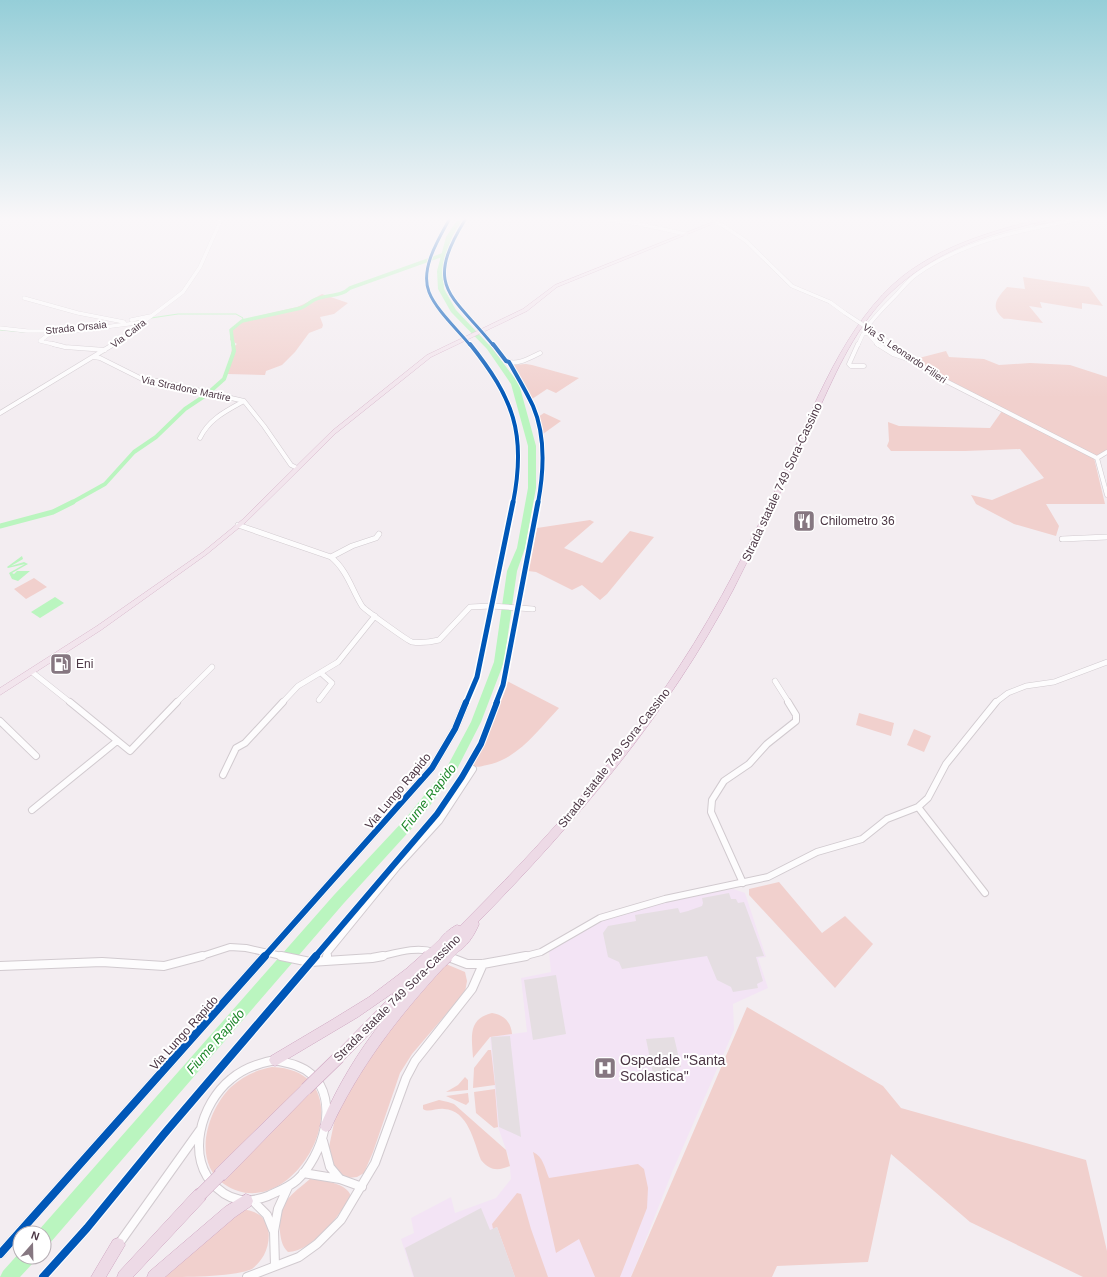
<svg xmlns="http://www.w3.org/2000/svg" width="1107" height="1277" viewBox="0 0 1107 1277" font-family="Helvetica,sans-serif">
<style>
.medical{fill:#f3e4f5}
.green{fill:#f1d0cd}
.parking{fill:#e5dee2}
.water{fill:#baf5bf}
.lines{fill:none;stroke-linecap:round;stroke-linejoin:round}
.stream{stroke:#baf5bf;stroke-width:1}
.canal-far2{stroke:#baf5bf;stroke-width:3.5}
.canal-far1{stroke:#baf5bf;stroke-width:4}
.canal{stroke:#baf5bf;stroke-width:5}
.river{fill:#baf5bf;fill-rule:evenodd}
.minor-far4-casing{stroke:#d1cacf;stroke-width:4}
.minor-far3-casing{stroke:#d1cacf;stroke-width:5}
.minor-far2-casing{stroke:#d1cacf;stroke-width:6}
.minor-far1-casing{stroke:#d1cacf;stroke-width:8}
.minor-casing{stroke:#d1cacf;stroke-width:10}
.major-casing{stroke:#d8b8cc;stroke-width:1}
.highway-casing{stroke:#cea6c1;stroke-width:1}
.minor-far4{stroke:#fdfcfd;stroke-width:3.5}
.minor-far3{stroke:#fdfcfd;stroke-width:4}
.minor-far2{stroke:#fdfcfd;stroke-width:5}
.minor-far1{stroke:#fdfcfd;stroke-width:6}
.minor{stroke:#fdfcfd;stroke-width:8}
.major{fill:#f2e5ed;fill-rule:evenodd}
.highway{fill:#eddae6;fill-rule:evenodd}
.minor-bridge-casing{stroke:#d1cacf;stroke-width:4;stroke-linecap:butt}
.highway-bridge-far1-casing{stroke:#cea6c1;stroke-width:10;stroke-linecap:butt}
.highway-bridge-casing{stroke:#cea6c1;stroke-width:13;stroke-linecap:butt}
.minor-bridge{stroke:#fdfcfd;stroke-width:3.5}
.highway-bridge-far1{stroke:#eddae6;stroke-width:10}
.highway-bridge{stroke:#eddae6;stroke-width:12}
.cycleway-far4-casing{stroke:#fff;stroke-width:4.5}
.cycleway-far3-casing{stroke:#fff;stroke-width:6}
.cycleway-far2-casing{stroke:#fff;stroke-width:8}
.cycleway-far1-casing{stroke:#fff;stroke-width:8}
.cycleway-casing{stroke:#fff;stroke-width:10}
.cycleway-far4{stroke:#0057b8;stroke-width:3}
.cycleway-far3{stroke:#0057b8;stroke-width:4}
.cycleway-far2{stroke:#0057b8;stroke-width:5}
.cycleway-far1{stroke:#0057b8;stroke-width:6}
.cycleway{stroke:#0057b8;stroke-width:8}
.labels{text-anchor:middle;stroke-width:4;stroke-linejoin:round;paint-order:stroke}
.far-street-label{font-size:10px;fill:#4c3745;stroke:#fff}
.street-label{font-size:12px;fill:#4c3745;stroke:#fff}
.poi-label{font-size:12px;fill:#4c3745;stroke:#fff;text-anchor:start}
.water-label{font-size:13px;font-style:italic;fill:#1c8728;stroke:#fff}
.near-poi-label{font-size:14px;fill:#4c3745;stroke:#fff;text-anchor:start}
</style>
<rect width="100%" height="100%" fill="#f3edf1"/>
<path class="medical" d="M733,889L745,893L766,957L758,958L768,988L733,1004L734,1030L673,1170L631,1277H413L401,1239L414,1233L411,1218L451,1197L455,1213L496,1198L511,1179L509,1158L498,1127L490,1037L527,1032L521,978L551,972L549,952L604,918L691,896Z"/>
<path class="green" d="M1023,277L1089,287L1103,306L1082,303V309L1040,302L1042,308L1029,306L1043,323C1037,323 1007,318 1004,319C989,307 997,298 1007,287L1025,289Z
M322,294L348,303L334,314L320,317L323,325L322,328L309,333L295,352L282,365L266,371L265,375L228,374L232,348L237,344L230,340L232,328L246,319L297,307L304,304Z
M946,351L949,357L984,359L999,365L1030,363L1070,365L1107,377V451L1101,455H1092L939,376L915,359Z
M526,364L532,365L579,378L556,393L547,389L532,399L511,365Z
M1002,411L1094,458L1105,504H1046L1059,526L1056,536L1014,524L976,504L971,495L992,500L1044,478L1020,449L965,451H891L887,446L889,441L888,422L899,426L990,428Z
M544,413L561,421L543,434L538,417Z
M590,520L594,522L564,548L602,563L630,531L654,537L607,594L600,600L582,585L572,590L536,572L528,571L537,528Z
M34,578L47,587L26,599L14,589Z
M507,681L559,708C538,730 518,759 487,765C482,766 477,768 472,766L495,719Z
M859,713L894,723L891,736L856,725Z
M914,729L931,736L924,752L907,745Z
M779,882L822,933L845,916L873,944L835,988L749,895V889Z
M446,964L465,972L467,981L465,992L412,1054L400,1073L373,1152L364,1173L357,1177L348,1178L338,1173L332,1166L329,1156V1147L337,1109L387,1030Z
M747,1007L883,1086L901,1108L1086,1160L1107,1251V1277H1083L970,1222L891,1154L868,1262L777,1266L772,1277H631Z
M492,1013C504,1015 511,1022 512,1034L490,1037L473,1058C472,1038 467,1019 492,1013Z
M488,1050H491L495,1085L473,1088L474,1068Z
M272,1067C375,1071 296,1233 224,1184C191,1161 208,1109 231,1087C243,1076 256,1070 272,1067Z
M465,1077L468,1080V1090L446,1092L458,1085Z
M495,1089L498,1127L494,1128L476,1113L474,1092Z
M468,1093L469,1102L466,1105L446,1096Z
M439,1100L448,1102L454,1104L506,1150L510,1166C498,1171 490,1171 481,1160C474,1142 468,1110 444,1109C437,1108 428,1113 423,1109V1105Z
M533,1152C543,1156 545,1169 549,1178L638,1164L644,1169L648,1188L647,1208L620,1277H595L579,1239L556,1253Z
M310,1179C323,1181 346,1182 351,1196C339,1216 313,1251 288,1252C282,1246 281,1240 280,1232C277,1203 290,1196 310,1179Z
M517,1193L521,1194L531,1229L548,1277H515L497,1227L493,1229L492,1224Z
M247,1210C258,1212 265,1217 268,1228C270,1237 268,1247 264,1255C261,1260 257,1265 252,1269C235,1277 184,1277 162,1277L240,1211Z"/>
<path class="parking" d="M729,893L731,899H736L738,903L744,902L764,956L756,957L763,981L757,984L758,988L733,992L731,987L717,980L707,956L622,969L619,962L608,957L603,933L608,926L636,921L635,915L678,908L680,913L688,911L702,906L703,903L702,898Z
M556,975L566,1034L533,1040L524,980Z
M510,1036L521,1137L499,1127L491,1037Z
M674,1037L681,1067L675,1068L678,1080L655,1083L646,1039Z
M481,1208L490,1230L497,1227L515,1277H414L405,1248Z"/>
<path class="water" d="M22,556L23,559L11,566L24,562L28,564L12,573L14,574L17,571H30L18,581L12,579L9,573L25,564L8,568L7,567Z
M55,597L64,603L40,618L31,612Z"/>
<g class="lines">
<path class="stream" d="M151,318L178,314H236L243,318L242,321
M133,322L145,319
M0,330L24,332"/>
<path class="canal-far2" d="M233,345L231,330L242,321L301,308C306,306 310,302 314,300C326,294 341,297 350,288L445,254"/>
<path class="canal-far1" d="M71,503L105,484L134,452L156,437L185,409L206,395L224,379L234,351L233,344"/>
<path class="canal" d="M0,526L53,512L73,502"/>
<path class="river" d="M457,220H462L452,237L443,271L444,289L456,310L491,347L519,384L536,446V488L525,548L517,571L504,662L481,722L455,773L414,826L344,903L50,1243L44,1245V1233H37L38,1231L334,895L406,818L447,767L471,722L494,662L507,571L517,548L528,488V446L511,384L487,349L451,312L438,289L437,271L446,237Z
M20,1252V1257H35L33,1263L20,1277H0L3,1271Z"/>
<g class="minor-far4-casing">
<path id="minor-far4" d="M449,220C438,240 420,269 429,292C436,310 458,330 470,345
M609,220L639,224L686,234
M714,222L722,225L746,241L792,286L830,302L845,313
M24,298L78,313L124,322
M131,320L150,316
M0,328L27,331H53
M482,331L493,345
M883,338L893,345
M57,345L40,341L49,334L144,322
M113,345L183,292L200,267L221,220
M858,345L863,334L867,333
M878,345L865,330C873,318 883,308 893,298C901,290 908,280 917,274C964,241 1021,230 1076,220"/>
</g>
<g class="minor-far3-casing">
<path id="minor-far3" d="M53,344L65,347L105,350
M470,344C513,398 527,433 513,503
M492,344C496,349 501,358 507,361C517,366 531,357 540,353
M858,344L849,364L851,366H864
M877,344L893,354L913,361
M891,344L934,375L1097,458L1107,495
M94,357L100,358L142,379L158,381L244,401L264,426L291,465L297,468
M0,413L114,344
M200,438C209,419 226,411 244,401
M1097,458L1107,452"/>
</g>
<g class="minor-far2-casing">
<path id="minor-far2" d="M238,525L331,557C347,570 352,590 362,606C365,610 408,641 412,642C420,643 431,642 439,640L470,607L491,606L533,609
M1062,539L1107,537
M331,557L352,546L376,538L379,534
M32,672L71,703
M775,681L789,703
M319,700L332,683L321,673
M176,703L212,667
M282,703L298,686L338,662L375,616
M466,703L477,677L513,502
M995,703L1008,693L1026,686L1054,682L1107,662"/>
</g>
<g class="minor-far1-casing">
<path id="minor-far1" d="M70,702L130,751L177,702
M0,721L36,756
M223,775L236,748L245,743L283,702
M918,807L985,893
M32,810L117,741
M743,883L711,812L712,800L724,781L749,764L767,744L796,721V715L788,702
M446,956L448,957
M199,957L230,947L246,948L286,957
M264,957L432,768L455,729L466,702
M327,957V953L397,867L439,821L473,769
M378,957C396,953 416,946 434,952
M522,957L541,952L600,918L665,899L768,877L817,852L862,839L887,819L918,807L928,798L946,764L996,702"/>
</g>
<g class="minor-casing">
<path id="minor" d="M281,956L310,962L372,958L383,956
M446,956L467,964H483L526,956
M326,961L327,956
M0,966L102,962L164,966L202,956
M275,1060C288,1063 301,1065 311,1074C341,1100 322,1157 297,1180C288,1188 278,1191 268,1196C250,1203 232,1202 217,1188C184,1159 201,1103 231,1079C244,1068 259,1063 275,1060Z
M323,1141L330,1167L340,1179
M303,1173L340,1179L362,1187
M253,1201L267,1215L273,1230
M118,1245L200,1130
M0,1254L265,956
M275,1266L274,1231L278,1209L288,1187
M247,1277L299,1257L317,1244L341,1220L375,1163L406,1078L415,1061L472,989L483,964"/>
</g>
<g class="major-casing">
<path id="major" d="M718,220H722L557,287L527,311L431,357L336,433L246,522L207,554L101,630L0,695V688L97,626L203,552L242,520L332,431L427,355L523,309L555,285Z"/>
</g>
<g class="highway-casing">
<path id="highway" d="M1036,220H1042C1029,226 1012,228 998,233C955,246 917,266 886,297C852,332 833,379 813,422C787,478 761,535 733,590C668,714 576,822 478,922L479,924C475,934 466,949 455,953L451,950L448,951L444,949L438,948L437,944C440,937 450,928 457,925L460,926C540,846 617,762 679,667C720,605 752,539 784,472C814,407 845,322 903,276C942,246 989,232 1036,220Z
M1052,220H1059L1036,225L1034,224Z
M427,953L431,956L434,955L438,958L441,957L445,958L446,962L445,966C398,1017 359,1067 330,1130L326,1132L322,1130L320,1126L322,1122C338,1085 358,1052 383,1020L343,1061L339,1063L335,1061L333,1057L335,1053L397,990L358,1017L279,1064L275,1066L271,1064L269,1060L271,1056L330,1021L369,997L406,969L423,954Z
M306,1083L310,1085L312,1089L310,1093L225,1180L220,1181L215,1180L214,1175L215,1170L302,1085Z
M200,1188L205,1190L207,1195L205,1200L133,1277H117L119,1272L195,1190Z
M246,1194L251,1196L253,1201L251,1206L235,1217L165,1277H147L149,1272L225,1207Z
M118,1238L123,1240L125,1245L106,1277H91L113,1240Z"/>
</g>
<use href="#minor-far4" class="minor-far4"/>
<use href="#minor-far3" class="minor-far3"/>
<use href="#minor-far2" class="minor-far2"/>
<use href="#minor-far1" class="minor-far1"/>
<use href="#minor" class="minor"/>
<use href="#major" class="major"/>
<use href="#highway" class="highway"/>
<g class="minor-bridge-casing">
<path id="minor-bridge" d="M845,313L883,338"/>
</g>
<g class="highway-bridge-far1-casing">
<path id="highway-bridge-far1" d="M428,957L442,944
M437,957L448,946
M446,957L455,948"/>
</g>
<g class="highway-bridge-casing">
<path id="highway-bridge" d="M427,958L429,956
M434,960L438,956
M441,962L447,956
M306,1089L339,1057
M200,1195L220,1175"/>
</g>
<use href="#minor-bridge" class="minor-bridge"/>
<use href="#highway-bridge-far1" class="highway-bridge-far1"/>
<use href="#highway-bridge" class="highway-bridge"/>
<g class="cycleway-far4-casing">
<path id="cycleway-far4" d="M449,220C438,240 420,269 429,292C436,310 458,330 470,345
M465,220C423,288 452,294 493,345"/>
</g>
<g class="cycleway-far3-casing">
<path id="cycleway-far3" d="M470,344C513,398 527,433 513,503
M493,344L506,361L509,362C517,376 526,391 533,406C546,436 544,471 538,503"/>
</g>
<g class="cycleway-far2-casing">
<path id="cycleway-far2" d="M466,703L477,677L513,502
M496,703L503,685L538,502"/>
</g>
<g class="cycleway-far1-casing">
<path id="cycleway-far1" d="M264,957L432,768L455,729L466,702
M315,957L437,814L462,777L481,744L497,702"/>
</g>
<g class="cycleway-casing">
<path id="cycleway" d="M0,1254L265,956
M43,1277L87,1228L164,1134L316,956"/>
</g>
<use href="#cycleway-far4" class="cycleway-far4"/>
<use href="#cycleway-far3" class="cycleway-far3"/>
<use href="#cycleway-far2" class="cycleway-far2"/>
<use href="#cycleway-far1" class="cycleway-far1"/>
<use href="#cycleway" class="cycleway"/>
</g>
<linearGradient id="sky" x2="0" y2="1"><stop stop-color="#95ced8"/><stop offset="0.55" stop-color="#faf7f9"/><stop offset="1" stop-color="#faf7f9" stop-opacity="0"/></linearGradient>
<rect width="1107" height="398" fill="url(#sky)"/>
<defs>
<g id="restaurant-square" transform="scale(1.15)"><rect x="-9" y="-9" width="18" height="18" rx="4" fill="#867781" stroke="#fff"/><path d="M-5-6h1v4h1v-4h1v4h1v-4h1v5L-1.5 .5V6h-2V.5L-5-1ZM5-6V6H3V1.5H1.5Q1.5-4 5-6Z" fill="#fff"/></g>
<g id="fuel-square" transform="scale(1.15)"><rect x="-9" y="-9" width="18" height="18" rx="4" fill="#867781" stroke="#fff"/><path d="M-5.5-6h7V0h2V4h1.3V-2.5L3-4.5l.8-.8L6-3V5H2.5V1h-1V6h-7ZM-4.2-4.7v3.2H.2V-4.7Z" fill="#fff"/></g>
<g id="hospital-square" transform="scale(1.15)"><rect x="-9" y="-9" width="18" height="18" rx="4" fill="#867781" stroke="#fff"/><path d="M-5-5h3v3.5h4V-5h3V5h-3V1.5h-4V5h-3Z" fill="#fff"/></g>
</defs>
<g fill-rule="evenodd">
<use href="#restaurant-square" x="804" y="521"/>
<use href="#fuel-square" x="61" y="664"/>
<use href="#hospital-square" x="605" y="1068"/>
</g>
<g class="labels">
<g class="far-street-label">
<text transform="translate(76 327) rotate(-6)" y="4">Strada Orsaia</text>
<text transform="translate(128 333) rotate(-37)" y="4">Via Caira</text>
<text transform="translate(905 353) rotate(34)" y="4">Via S. Leonardo Filieri</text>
<text transform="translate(186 388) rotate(12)" y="4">Via Stradone Martire</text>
</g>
<g class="street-label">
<text transform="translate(782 482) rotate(-65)" y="4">Strada statale 749 Sora-Cassino</text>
<text transform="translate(614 758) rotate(-52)" y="4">Strada statale 749 Sora-Cassino</text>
<text transform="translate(398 791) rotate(-50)" y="4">Via Lungo Rapido</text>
<text transform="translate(397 998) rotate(-45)" y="4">Strada statale 749 Sora-Cassino</text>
<text transform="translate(184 1033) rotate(-48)" y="4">Via Lungo Rapido</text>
</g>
<g class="poi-label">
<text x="820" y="525">Chilometro 36</text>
<text x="76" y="668">Eni</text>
</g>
<g class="water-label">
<text transform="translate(428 797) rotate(-52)" y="5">Fiume Rapido</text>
<text transform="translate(215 1041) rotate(-49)" y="5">Fiume Rapido</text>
</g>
<g class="near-poi-label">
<text x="620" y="1065">Ospedale "Santa<tspan x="620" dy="16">Scolastica"</tspan></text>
</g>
</g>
<g transform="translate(32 1245) rotate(20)"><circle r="19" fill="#ffffff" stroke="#b7afb5"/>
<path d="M0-3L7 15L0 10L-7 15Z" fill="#867781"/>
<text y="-6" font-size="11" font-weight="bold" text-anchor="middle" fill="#4c3745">N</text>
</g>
</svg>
